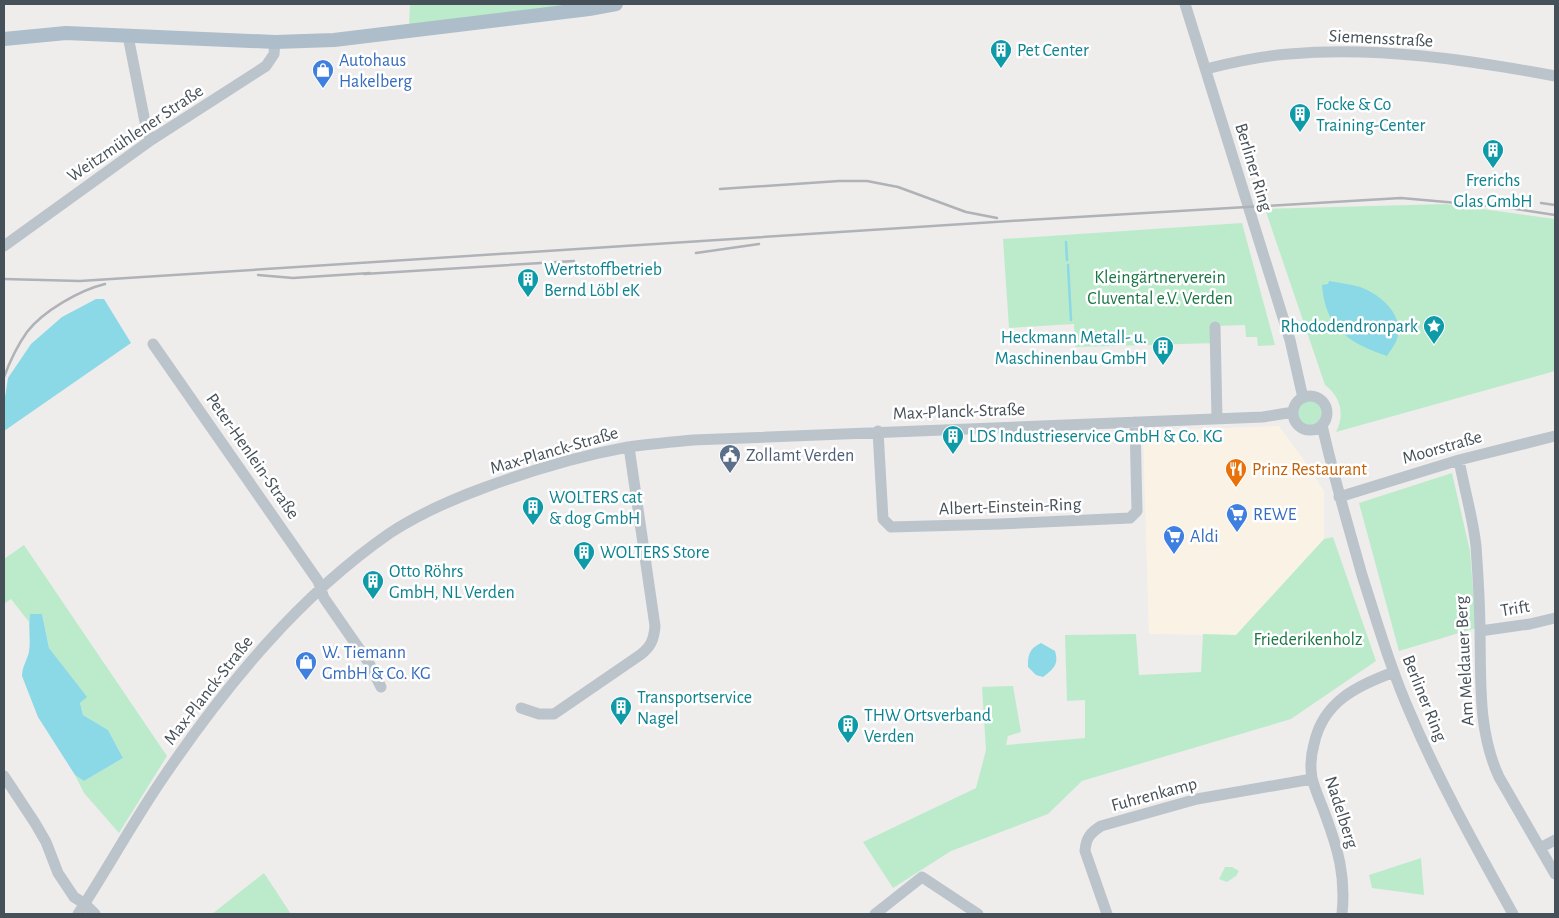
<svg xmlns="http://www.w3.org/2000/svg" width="1559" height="918" viewBox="0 0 1559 918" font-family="'Alegreya Sans',sans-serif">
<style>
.commercial{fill:#faf3e5}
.green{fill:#bcebcc}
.water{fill:#8bd8e6}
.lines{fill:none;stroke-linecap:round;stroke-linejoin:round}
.stream{stroke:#8bd8e6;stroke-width:2.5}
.minor{stroke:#bbc4cb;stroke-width:11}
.major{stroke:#adbdca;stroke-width:14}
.rail{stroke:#afb2b6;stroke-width:2.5}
.labels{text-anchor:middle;stroke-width:5;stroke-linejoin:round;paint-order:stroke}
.street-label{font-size:18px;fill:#465058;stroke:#fff}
.culture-label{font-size:18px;fill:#0d838f;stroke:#fff;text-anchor:start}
.shop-label{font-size:18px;fill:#366cbe;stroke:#fff;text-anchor:start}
.park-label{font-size:18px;fill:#1b7544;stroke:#fff}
.service-label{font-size:18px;fill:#4e5e75;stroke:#fff;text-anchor:start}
.food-label{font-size:18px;fill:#c56008;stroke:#fff;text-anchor:start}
</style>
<rect width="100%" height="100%" fill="#efecec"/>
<path class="commercial" d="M1279,426L1301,456L1324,491V539L1236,635L1149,634L1143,431Z"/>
<path class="green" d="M410,4H593L409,27Z
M1446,204L1555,219V371L1336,432C1345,415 1341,397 1325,385L1265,209Z
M1242,223L1275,345L1258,346L1257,337H1246L1245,325L1218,326V343L1075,347L1074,324L1009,328L1003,239Z
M1295 413a15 15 0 1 1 30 0a15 15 0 1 1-30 0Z
M1452,473L1470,551L1476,628L1399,651L1359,503Z
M1333,537L1376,661L1291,719L1082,781L1048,814L951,851L893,888L863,842L976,788L986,750L982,687L1013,686L1021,732L1008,736L1006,745L1085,738V700L1067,701L1065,635L1136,634L1139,675L1201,672L1203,634L1236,635L1324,539Z
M24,545L167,756L119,833L84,793L75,775L84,781L123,758L108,730L83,715L80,703L86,697L49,648L42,614H30L29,622L11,599L4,604V559Z
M1421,858L1424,895L1372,888L1369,875Z
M1225,867H1232L1239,871L1236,876L1227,882L1219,879Z
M264,873L291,914H212Z"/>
<path class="water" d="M1329,281C1340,283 1350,284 1360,287C1380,294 1405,315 1397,339C1395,345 1390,351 1387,356C1349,343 1325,328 1322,285L1328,284Z
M96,299H104L131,343L4,431V404L8,378L31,344L62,317Z
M30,614H42L49,648L87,697L80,703L83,715L108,730L123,758L84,781L75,775L38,717L22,676C22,667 27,660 29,652C31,639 28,627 30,614Z
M1041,643L1055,651C1059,664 1054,669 1043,677L1036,675L1028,667C1028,655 1029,649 1041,643Z"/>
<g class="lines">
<path class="stream" d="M1066,242L1067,260
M1068,265L1071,320"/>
<path class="minor" d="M1185,4L1290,340L1303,398
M128,36L147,132L151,140
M1206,69C1233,62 1261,56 1289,54C1377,46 1469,60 1555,76
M4,246L151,140L266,66L274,54L275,42
M1215,327L1217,419
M153,344L318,581L324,598L369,663L381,687
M1293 413a17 17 0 1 1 34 0a17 17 0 1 1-34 0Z
M1322,425C1333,475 1348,525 1362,575C1377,622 1391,670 1411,715C1440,783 1477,849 1513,914
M878,431L883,519L891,527L1000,524L1130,518L1137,511L1135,422
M1459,460C1464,488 1473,518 1476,546C1478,575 1480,605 1480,634C1481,683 1478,732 1499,777L1555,874
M1339,497L1459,460L1555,436
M1480,631L1530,624L1555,618
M521,708L539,714H554L640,655C651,647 654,639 655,626L629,447
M4,776L35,823L46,842L58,873L74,897L85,904L95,914
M1540,848L1555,840
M78,914C108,868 134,820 165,775C227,684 299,596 390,533C419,514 453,499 486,487C532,470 579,456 628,447C650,444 672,442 693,440L1263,417L1293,412
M875,914L922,877L978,914
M1107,914L1085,851C1086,838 1090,833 1101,826L1197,799L1312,779
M1342,914C1346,876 1338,849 1325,814C1321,803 1315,790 1312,778C1310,767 1311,755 1314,744C1323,702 1356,686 1394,672"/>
<path class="major" d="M4,39L66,33L275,42L334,40L589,9L616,4"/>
<path class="rail" d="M720,189L839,181H867L898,187L966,212L997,218
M1541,203L1555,205
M696,253L759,244
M364,274L574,261
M258,275L293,278L370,273
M4,279L80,281L1027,220L1401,198L1503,207L1555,215
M4,377C10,361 17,346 27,332C43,311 80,290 105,284"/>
</g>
<defs>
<g id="building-pin" transform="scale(1.125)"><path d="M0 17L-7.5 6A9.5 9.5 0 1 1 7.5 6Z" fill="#0f9aa8" stroke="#fff"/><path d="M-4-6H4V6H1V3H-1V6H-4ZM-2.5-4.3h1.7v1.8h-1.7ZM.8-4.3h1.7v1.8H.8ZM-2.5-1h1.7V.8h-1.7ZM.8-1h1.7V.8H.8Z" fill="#fff"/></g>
<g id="shop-pin" transform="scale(1.125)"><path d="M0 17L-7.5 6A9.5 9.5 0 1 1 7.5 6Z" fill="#3f7fe0" stroke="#fff"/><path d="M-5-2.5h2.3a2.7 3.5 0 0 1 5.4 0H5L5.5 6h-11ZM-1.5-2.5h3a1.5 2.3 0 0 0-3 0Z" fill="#fff"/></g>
<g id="sight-pin" transform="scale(1.125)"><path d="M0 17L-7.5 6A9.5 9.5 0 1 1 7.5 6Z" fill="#0f9aa8" stroke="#fff"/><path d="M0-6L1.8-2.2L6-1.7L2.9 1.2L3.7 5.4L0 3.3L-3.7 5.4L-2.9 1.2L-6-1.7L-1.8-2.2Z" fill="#fff"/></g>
<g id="civic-pin" transform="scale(1.125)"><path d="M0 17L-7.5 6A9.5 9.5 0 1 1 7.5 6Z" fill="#5c6f8a" stroke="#fff"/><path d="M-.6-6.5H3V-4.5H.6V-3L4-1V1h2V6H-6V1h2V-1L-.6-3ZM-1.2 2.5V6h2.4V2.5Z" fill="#fff"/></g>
<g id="restaurant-pin" transform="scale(1.125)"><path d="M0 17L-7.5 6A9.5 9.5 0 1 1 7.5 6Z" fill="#e8710a" stroke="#fff"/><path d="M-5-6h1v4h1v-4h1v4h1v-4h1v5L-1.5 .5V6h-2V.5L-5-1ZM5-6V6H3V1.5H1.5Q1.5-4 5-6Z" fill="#fff"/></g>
<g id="supermarket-pin" transform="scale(1.125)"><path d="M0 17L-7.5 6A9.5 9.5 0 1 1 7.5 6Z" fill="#3f7fe0" stroke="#fff"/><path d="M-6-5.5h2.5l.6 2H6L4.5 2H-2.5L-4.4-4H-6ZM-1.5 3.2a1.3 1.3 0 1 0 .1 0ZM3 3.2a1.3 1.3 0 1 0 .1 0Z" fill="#fff"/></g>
</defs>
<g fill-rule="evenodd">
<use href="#building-pin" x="1001" y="50"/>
<use href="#shop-pin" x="323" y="70"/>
<use href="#building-pin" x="1300" y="114"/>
<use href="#building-pin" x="1493" y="150"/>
<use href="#building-pin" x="528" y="279"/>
<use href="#sight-pin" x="1434" y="326"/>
<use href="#building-pin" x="1163" y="347"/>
<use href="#building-pin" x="953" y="436"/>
<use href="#civic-pin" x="730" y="455"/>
<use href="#restaurant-pin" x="1236" y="469"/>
<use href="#building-pin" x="533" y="507"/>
<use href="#supermarket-pin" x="1237" y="514"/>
<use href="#supermarket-pin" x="1174" y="536"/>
<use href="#building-pin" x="584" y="552"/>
<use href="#building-pin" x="373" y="581"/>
<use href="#shop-pin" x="306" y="662"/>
<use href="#building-pin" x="621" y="707"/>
<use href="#building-pin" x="848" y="725"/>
</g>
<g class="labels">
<g class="street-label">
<text transform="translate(1381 38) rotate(3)" y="6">Siemensstraße</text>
<text transform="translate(135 133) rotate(-34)" y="6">Weitzmühlener Straße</text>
<text transform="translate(1254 167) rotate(73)" y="6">Berliner Ring</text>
<text transform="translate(959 411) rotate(-2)" y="6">Max-Planck-Straße</text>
<text transform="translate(1442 447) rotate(-16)" y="6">Moorstraße</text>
<text transform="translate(554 450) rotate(-16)" y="6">Max-Planck-Straße</text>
<text transform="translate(253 456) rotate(55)" y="6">Peter-Henlein-Straße</text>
<text transform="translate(1010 506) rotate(-2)" y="6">Albert-Einstein-Ring</text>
<text transform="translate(1515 608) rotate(-9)" y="6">Trift</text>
<text transform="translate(1464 661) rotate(-93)" y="6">Am Meldauer Berg</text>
<text transform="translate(208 690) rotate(-52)" y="6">Max-Planck-Straße</text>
<text transform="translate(1425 698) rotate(68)" y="6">Berliner Ring</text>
<text transform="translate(1154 794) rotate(-15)" y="6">Fuhrenkamp</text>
<text transform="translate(1342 812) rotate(72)" y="6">Nadelberg</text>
</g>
<g class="culture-label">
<text x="1017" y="56">Pet Center</text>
<text x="1316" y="110">Focke &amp; Co<tspan x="1316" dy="21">Training-Center</tspan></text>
<text x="1493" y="186" text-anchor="middle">Frerichs<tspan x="1493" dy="21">Glas GmbH</tspan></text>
<text x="544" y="275">Wertstoffbetrieb<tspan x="544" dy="21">Bernd Löbl eK</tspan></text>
<text x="1418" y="332" text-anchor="end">Rhododendronpark</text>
<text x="1147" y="343" text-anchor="end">Heckmann Metall- u.<tspan x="1147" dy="21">Maschinenbau GmbH</tspan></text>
<text x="969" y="442">LDS Industrieservice GmbH &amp; Co. KG</text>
<text x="549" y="503">WOLTERS cat<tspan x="549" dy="21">&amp; dog GmbH</tspan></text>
<text x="600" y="558">WOLTERS Store</text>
<text x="389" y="577">Otto Röhrs<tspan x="389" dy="21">GmbH, NL Verden</tspan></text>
<text x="637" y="703">Transportservice<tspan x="637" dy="21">Nagel</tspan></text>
<text x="864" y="721">THW Ortsverband<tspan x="864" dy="21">Verden</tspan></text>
</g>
<g class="shop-label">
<text x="339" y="66">Autohaus<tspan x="339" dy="21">Hakelberg</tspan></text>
<text x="1253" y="520">REWE</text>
<text x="1190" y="542">Aldi</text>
<text x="322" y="658">W. Tiemann<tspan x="322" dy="21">GmbH &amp; Co. KG</tspan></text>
</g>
<g class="park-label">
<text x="1160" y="283">Kleingärtnerverein<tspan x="1160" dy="21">Cluvental e.V. Verden</tspan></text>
<text x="1308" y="645">Friederikenholz</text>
</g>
<g class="service-label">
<text x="746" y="461">Zollamt Verden</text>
</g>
<g class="food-label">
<text x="1252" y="475">Prinz Restaurant</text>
</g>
</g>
<rect width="1559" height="918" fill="none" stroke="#465058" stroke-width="10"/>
</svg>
